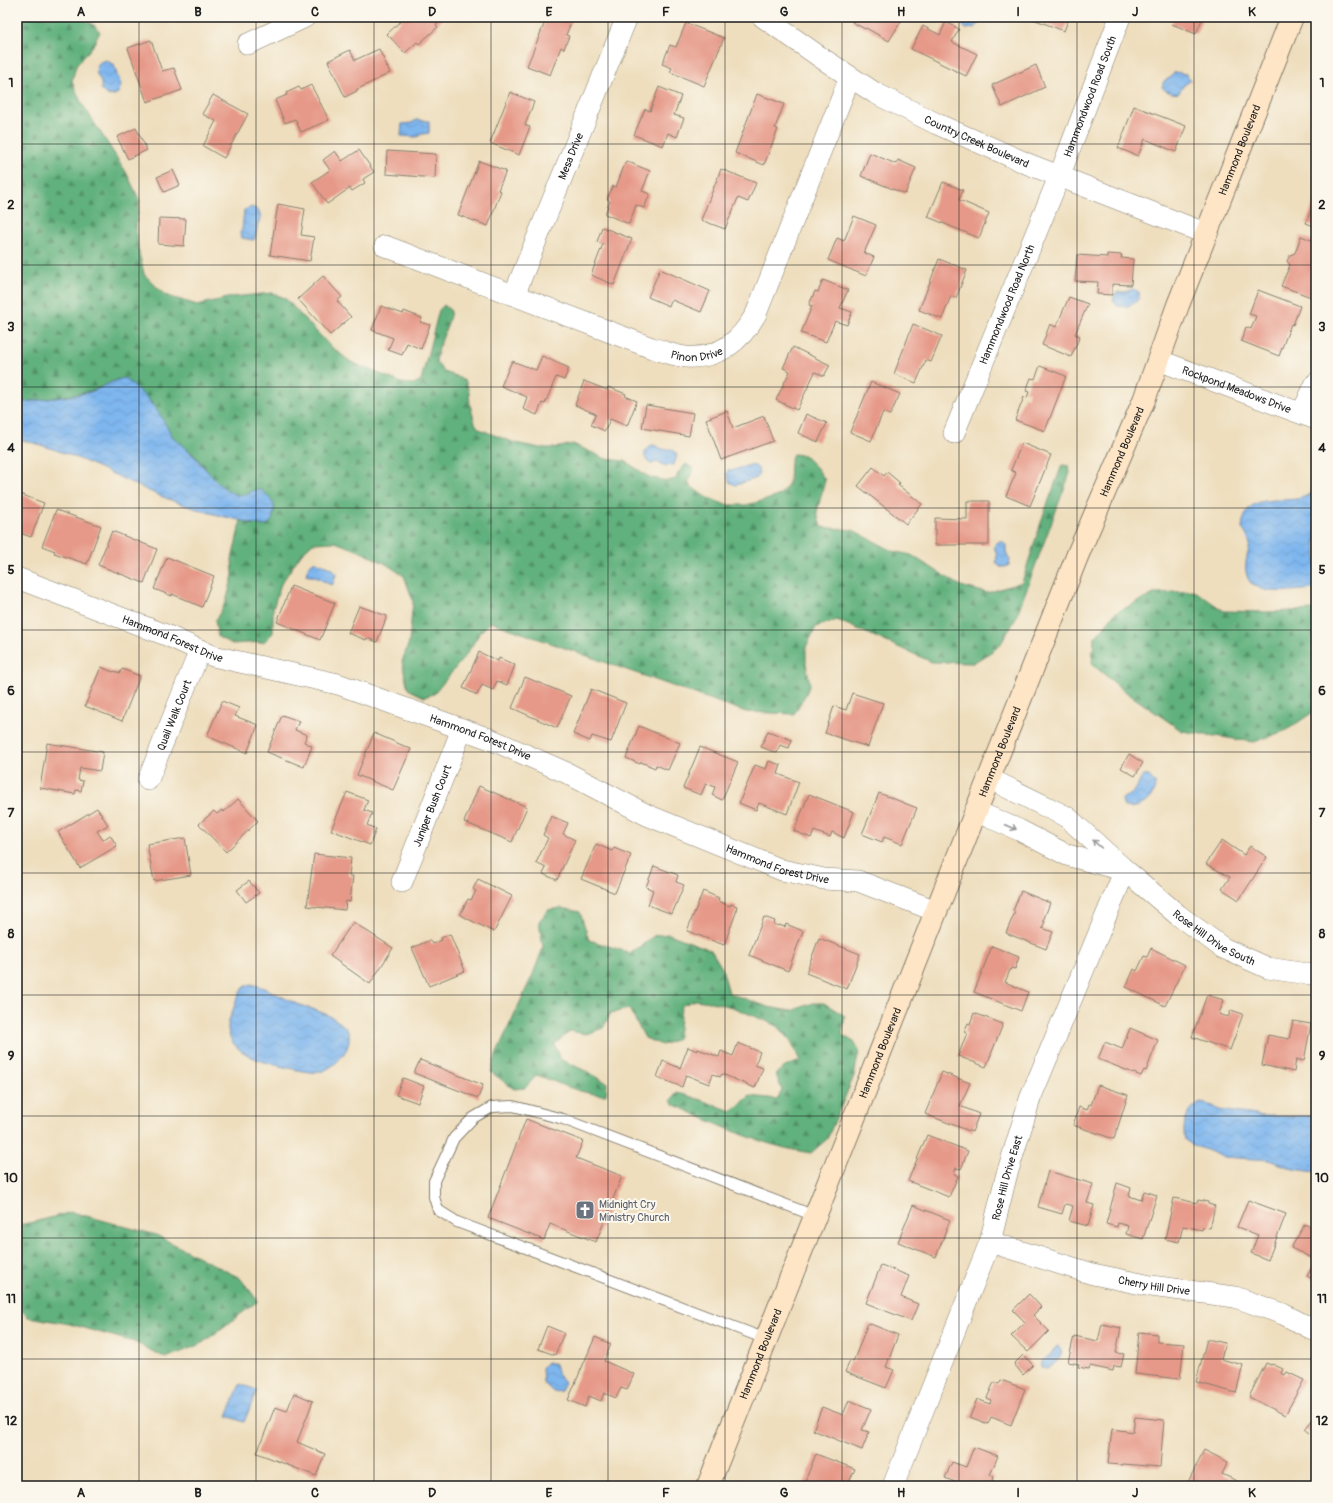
<svg xmlns="http://www.w3.org/2000/svg" width="1333" height="1503" viewBox="0 0 1333 1503" font-family="Pangolin,sans-serif">
<style>
.forest{fill:url(#forest-firs);stroke:#3e664c}
.water{fill:url(#water-waves);stroke:#4d6985}
.building{fill:#e69988}
.lines{fill:none;stroke-linecap:round;stroke-linejoin:round}
.lane-casing{stroke:#857d6d;stroke-width:12}
.street-casing{stroke:#857d6d;stroke-width:22}
.secondary-casing{stroke:#857d6d;stroke-width:24}
.lane{stroke:#fff;stroke-width:10}
.street{stroke:#fff;stroke-width:21}
.secondary{stroke:#fee5c5;stroke-width:22}
.oneway{stroke:#999}
.grid{fill:none;stroke:#1c1c1c;stroke-width:1;stroke-opacity:0.55}
.labels{text-anchor:middle;stroke-width:4;stroke-linejoin:round;paint-order:stroke}
.street-label{font-size:11px;fill:#1c1c1c;stroke:#fbf7ec}
.worship-label{font-size:11px;fill:#5b616d;stroke:#fbf7ec;text-anchor:start}
.neatline{fill:none;stroke:#1c1c1c;stroke-width:1.5}
.grid-label{font-size:13px;text-anchor:middle;font-weight:bold;fill:#1c1c1c}
</style>
<defs>
<pattern id="forest-firs" width="22" height="20" patternUnits="userSpaceOnUse"><rect width="22" height="20" fill="#61b17d"/><path d="M5 1l3.5 6h-7zM16 11l3.5 6h-7z" fill="#4f8f66"/></pattern>
<pattern id="water-waves" width="16" height="10" patternUnits="userSpaceOnUse"><rect width="16" height="10" fill="#7eb6ee"/><path d="M0 5q4-4 8 0t8 0" fill="none" stroke="#6c9ccc"/></pattern>
</defs>
<rect width="100%" height="100%" fill="#fbf7ec"/>
<filter id="ink" filterUnits="userSpaceOnUse"><feTurbulence type="fractalNoise" baseFrequency=".025" numOctaves="2"/><feDisplacementMap in="SourceGraphic" scale="8" xChannelSelector="R" yChannelSelector="G"/><feConvolveMatrix kernelMatrix="1 2 1 2 8 2 1 2 1" color-interpolation-filters="sRGB"/></filter>
<filter id="wash" filterUnits="userSpaceOnUse"><feTurbulence type="fractalNoise" baseFrequency=".012" numOctaves="4" result="noise"/><feDisplacementMap in="SourceGraphic" scale="16" xChannelSelector="R" yChannelSelector="G"/><feGaussianBlur stdDeviation="0.9" result="paint"/><feColorMatrix in="noise" values="0 0 0 0 0 0 0 0 0 0 0 0 0 0 0 0 0 1.4 0 .05"/><feComposite in="paint" operator="in"/></filter>
<g filter="url(#wash)">
<rect width="100%" height="100%" fill="#eedebe"/>
<path class="forest" d="M17,17H78L93,24L100,32L92,47L76,66L72,81L81,102L126,172L140,201L136,224L138,248L144,274L165,295L197,305L232,297L272,293L285,298L329,345L351,362L402,383L414,384L421,380L439,310L444,305L451,311C448,329 438,344 436,362L444,372L459,377L466,382L469,392L470,405L475,423L479,429L515,443L540,448H555L573,444L606,459L625,461L649,477L667,481L676,479L678,473L686,464L693,468L689,480V485L704,496L726,505H746L766,500L780,495L789,483L790,463L793,454L804,455L817,468L825,480L817,512L821,527L853,530L893,551L911,555L961,586L987,593L1022,582L1043,516L1062,465L1069,466L1070,473L1015,620L1000,645L994,650L973,663L932,662L837,620L816,627L806,647V663L810,684L806,694L794,714L746,712L491,622L481,631L466,655L434,694L424,697L408,689L402,662L409,642L413,601L404,576L386,564L359,551L335,542L313,543L301,554L281,584L273,608V633L264,642L232,644L218,637L215,621L226,602L233,575L232,559L241,520L253,525L261,490C250,490 248,497 238,495C219,491 207,469 195,456C188,449 179,444 172,436C163,425 159,410 149,400C140,392 127,386 118,379C89,396 57,397 25,402L17,400V221L19,220L24,164L19,109L17,107Z
M1195,591L1224,611L1266,612L1316,610V710L1287,730L1254,742L1182,731L1123,690L1092,664L1094,639L1115,613L1156,593Z
M561,908L580,912L589,940L631,953L655,935L669,934L711,950L722,968L729,993L768,1007L791,1011L813,1003H824L845,1016L842,1035L854,1042L859,1051L854,1076L827,1139L811,1153C762,1146 717,1125 673,1104L671,1100L677,1093C696,1097 713,1105 732,1111L750,1096L777,1099L782,1091L776,1074L785,1067L800,1061L791,1041L778,1026L732,1007L711,1002L695,1000L681,1006L678,1039L662,1045L645,1038L629,1009L611,1013L603,1028L586,1034L570,1031L555,1044L560,1059L590,1073L607,1083L606,1095C582,1095 559,1083 537,1075L525,1088L514,1089L491,1072L497,1052L533,974L543,948L539,921L548,910Z
M72,1212L156,1235L240,1278L258,1301L201,1344L166,1358L134,1342L70,1324L28,1317L17,1306V1225L34,1222Z"/>
<path class="water" d="M954,17H975L978,20V24L975,28L966,29Z
M106,60L114,65L117,75L121,84L119,92L113,96L107,95L101,90C101,87 102,83 100,80C96,73 94,71 100,62Z
M1175,72L1186,74L1191,80L1183,86L1179,93C1174,95 1164,91 1162,87L1164,81L1170,78Z
M416,120L429,121V133L422,134L417,137L401,136L402,124L412,123Z
M252,207L259,211L261,218L258,223L255,239L253,240L242,238L240,232L242,230L244,210Z
M1133,289L1139,292C1141,303 1127,309 1117,306L1113,300L1115,294L1119,292H1125Z
M125,378L148,399L161,416L172,436L194,456L218,483L227,490L237,495H246L254,490H261L269,497L274,505V512L272,520L266,526C254,525 246,521 234,519C204,512 175,503 147,490C103,470 65,449 17,439V400L25,402C46,399 69,397 90,392C102,388 113,380 125,378Z
M652,445C656,445 658,448 662,449C669,451 672,445 677,455L674,465L666,466L657,462L651,464C642,459 643,449 652,445Z
M750,465C758,465 761,471 757,478L736,485L729,482L728,476L726,474L729,470L731,471Z
M1311,493L1316,494V589C1291,590 1241,602 1246,562C1249,543 1254,547 1242,528C1246,484 1290,510 1311,493Z
M999,541L1003,542L1006,545V552L1010,560L1009,565L1005,567H1000L996,562L997,556L994,546Z
M313,562H316L333,569L336,575L333,584L331,585L314,576H309L306,575L308,567Z
M1144,776H1149L1155,782C1156,798 1140,811 1124,807L1122,800L1123,798L1131,794L1136,789L1142,777Z
M251,984C266,987 279,996 293,1002C310,1009 331,1013 345,1027C359,1042 336,1069 319,1072C313,1073 304,1071 298,1070C276,1065 228,1058 228,1027C228,1021 232,1013 234,1007C238,997 240,987 251,984Z
M1201,1103L1213,1106L1219,1110L1263,1116H1316V1172L1293,1169L1270,1160L1223,1157L1191,1144L1185,1140C1182,1125 1186,1108 1201,1103Z
M1058,1346C1068,1354 1055,1363 1048,1369L1041,1368V1361L1052,1354L1056,1347Z
M547,1362L555,1364L558,1375L563,1380L564,1385L561,1391L553,1392L543,1382L542,1368Z
M240,1384L257,1390L244,1422L227,1416Z"/>
<g id="blocks">
<path class="building" d="M401,17H445L436,25L438,27L419,44L417,42L405,53L387,34L402,20L400,18Z
M547,17H565L572,20L566,35L569,36L564,49L561,47L550,75L527,66Z
M850,17H900L903,18L889,41L866,28L865,29L852,22L854,19Z
M1028,17H1075L1074,19L1069,18L1064,31Z
M1175,17H1203L1196,34L1172,24Z
M946,22L959,29L952,42L977,54L966,76L911,49L923,26L940,35Z
M686,23L724,38L704,86L670,72L672,68L662,64L670,45L676,47Z
M151,40L162,71L174,68L182,90L147,102L128,48Z
M379,49L390,73L356,90L357,91L345,97L328,61L350,50L355,60Z
M1036,65L1045,87L1002,107L992,85Z
M311,85L329,120L301,132L295,119L285,123L275,100L287,95L286,93L299,87L301,90Z
M659,87L681,96L674,115L684,118L677,137L668,133L663,146L634,135L645,109L650,111Z
M510,92L534,102L525,125L530,127L519,155L490,143Z
M757,94L784,104L775,128L778,129L764,165L735,153Z
M213,95L248,114L224,158L203,146L216,121L202,114Z
M1134,106L1186,126L1176,152L1145,139L1138,156L1118,148Z
M136,128L147,150L128,159L117,137Z
M359,150L374,172L363,179L365,183L352,191L350,188L327,204L312,182L330,170L323,160L335,151L342,161Z
M387,151L436,154L435,178L386,174Z
M870,153L896,164L898,160L916,168L905,194L861,176Z
M479,161L506,171L498,190L501,191L488,226L458,215Z
M626,161L650,171L642,191L650,194L644,208L636,205L629,224L605,214L610,201L607,199L613,186L616,187Z
M721,169L756,183L748,202L738,198L725,229L701,220Z
M173,170L180,185L164,192L157,177Z
M943,182L963,190L959,200L989,213L979,238L928,217Z
M1316,197V227L1306,223Z
M278,204L305,209L301,235L314,237L310,261L270,255Z
M854,216L876,225L864,253L874,257L866,276L828,260L837,238L844,241Z
M159,218L186,219L184,246L158,244Z
M602,227L632,239L614,285L591,275L603,244L597,242Z
M1301,236L1316,242V283L1315,287H1316V291L1314,296L1312,295L1311,297L1281,286L1290,265L1287,261L1290,255L1295,253Z
M1107,254L1122,255L1121,258L1133,259L1131,285L1112,284V295L1097,294L1098,282L1075,281L1077,255L1107,257Z
M939,259L967,270L956,298L951,296L942,319L919,310Z
M660,269L710,291L701,312L672,300L669,306L648,297Z
M323,276L342,297L337,301L351,317L330,335L298,299Z
M823,280L848,290L840,308L852,312L847,325L835,321L826,342L801,333L812,306L809,305L815,291L818,292Z
M1258,290L1300,306L1293,325L1291,324L1279,356L1241,341L1246,327L1251,329L1256,316L1249,314Z
M1069,297L1088,304L1075,334L1080,336L1071,357L1042,345L1050,324L1056,327Z
M381,306L403,314L404,311L422,318L420,322L430,325L421,349L407,343L402,355L388,350L393,338L372,330Z
M913,324L942,336L931,362L926,360L916,383L894,374Z
M793,347L830,365L824,376L815,372L797,410L776,400L790,371L783,368Z
M542,356L569,368L564,380L556,377L545,404L542,403L537,415L523,409L527,397L501,386L512,361L536,370Z
M1040,366L1066,376L1045,431L1015,420L1024,397L1027,398L1029,392L1026,391L1031,378L1035,379Z
M584,381L607,390L608,387L626,394L625,396L637,401L627,426L610,419L605,431L591,425L596,414L575,405Z
M871,382L900,394L890,415L883,412L871,441L850,432Z
M646,405L693,413L689,436L642,428Z
M727,411L733,428L764,416L773,441L721,460L706,419Z
M806,414L827,423L818,442L798,433Z
M1022,443L1051,455L1030,506L1006,496L1016,473L1011,470Z
M873,467L884,476L887,472L900,483L898,485L922,504L906,524L858,486Z
M17,493L44,503L31,537L17,532Z
M967,501H989V545H935V518L967,519Z
M56,510L101,526L87,564L54,553L55,551L42,546Z
M112,531L157,549L144,583L98,565Z
M167,557L214,576L202,607L172,594V596L154,589Z
M291,586L335,603L320,640L277,622Z
M359,606L387,616L377,642L367,638L366,640L348,633Z
M479,652L498,661L499,658L515,665L507,685L497,681L493,690L482,685L477,695L463,688Z
M101,667L113,672L114,671L120,673L122,669L140,676L122,721L85,706Z
M525,677L571,696L557,728L512,708Z
M591,689L626,703L611,742L592,736L590,741L573,734Z
M852,693L883,703L868,747L825,733L834,706L846,710Z
M222,701L239,708L235,716L258,725L247,753L207,736Z
M282,715L299,721L295,730L307,735L304,742L312,746L304,767L267,752Z
M639,726L680,743L668,770L656,765L655,768L641,762L640,764L626,758Z
M768,731L792,740L789,748L780,745L777,753L761,747Z
M374,733L411,749L393,790L357,775Z
M47,743L103,752L100,771L80,768L78,780L83,781L81,791L76,790L75,794L40,788Z
M700,747L738,762L722,800L712,795L715,787L706,783L701,795L683,788Z
M1129,754L1143,763L1135,776L1121,768Z
M769,761L781,765L778,774L799,782L787,814L759,803L756,810L739,803L755,765L766,769Z
M479,786L527,807L512,842L464,822Z
M347,792L368,800L364,810L372,813L367,825L376,829L370,845L331,830Z
M879,793L917,808L902,844L884,837L882,842L862,834Z
M809,794L854,812L844,838L832,832L830,837L814,831L811,838L794,831Z
M238,799L258,821L226,852L199,824L214,811L217,814L222,810L224,812Z
M97,808L108,825L97,831L103,840L110,835L117,846L80,868L58,832Z
M551,816L568,823L563,834L575,840L557,880L543,874L546,868L536,863L548,838L543,835Z
M185,838L191,875L154,881L147,844Z
M1222,840L1244,855L1250,846L1267,857L1239,900L1222,889L1230,877L1206,864Z
M596,844L612,851L614,848L631,855L615,893L581,879Z
M314,854L351,858L349,876H353L350,902L346,901L345,910L307,906Z
M654,866L678,875L676,882L684,885L672,914L648,905L653,890L646,887Z
M478,879L512,896L494,932L460,915L468,899L471,900L476,891L473,889Z
M249,881L259,893L246,902L237,890Z
M703,891L719,898L718,901L730,906L731,904L737,906L736,910H737L724,945L687,931Z
M1021,891L1050,903L1043,921L1045,922L1042,928L1053,932L1046,949L1006,933L1015,912L1013,911Z
M764,917L775,921L774,924L778,926L779,925L785,927L786,924L803,931L788,971L749,955Z
M353,922L393,948L370,984L330,956Z
M450,934L465,971L429,986L412,948L430,940L432,944L442,940L441,938Z
M819,938L860,954L847,989L806,973Z
M992,946L1019,957L1015,969L1011,968L1005,982L1028,992L1021,1011L974,992Z
M1151,948L1185,965L1165,1006L1126,987L1134,969L1137,971L1144,956L1147,957Z
M1207,995L1224,1000L1219,1014L1228,1017L1231,1010L1243,1014L1230,1050L1192,1037Z
M974,1013L1003,1024L986,1067L958,1056L967,1033L964,1032L968,1023L970,1024Z
M1293,1021L1311,1024L1304,1061L1296,1059L1294,1072L1262,1065L1268,1035L1289,1039Z
M1130,1028L1158,1040L1146,1071L1144,1070L1141,1076L1098,1059L1105,1042L1122,1049Z
M738,1043L760,1052L755,1065L763,1068L755,1088L722,1074L720,1077L713,1074L709,1084L686,1075L682,1087L657,1077L663,1061L680,1068L688,1047L697,1051L698,1049L719,1057L721,1051L733,1056Z
M420,1060L483,1085L478,1098L414,1073Z
M942,1072L970,1083L960,1106L979,1114L972,1132L925,1114Z
M403,1078L424,1086L418,1103L396,1095Z
M1098,1085L1128,1095L1114,1139L1073,1125L1079,1107L1087,1110L1089,1104L1091,1105Z
M526,1119L583,1141L576,1158L622,1176L596,1242L550,1224L544,1240L488,1218Z
M927,1135L968,1151L961,1169L956,1168L954,1174L958,1176L949,1197L908,1181Z
M1048,1171L1093,1184L1087,1203L1094,1205L1088,1226L1069,1221L1073,1206L1065,1204L1062,1214L1038,1207Z
M1117,1183L1131,1188L1129,1196L1141,1200L1144,1191L1157,1195L1143,1239L1126,1234L1128,1226L1118,1223L1117,1227L1106,1224Z
M1174,1198L1197,1203L1198,1200L1208,1202V1204L1215,1206L1210,1228L1203,1227L1202,1230L1183,1226L1179,1242L1165,1239Z
M1248,1200L1286,1214L1268,1260L1251,1253L1258,1235L1237,1227Z
M913,1205L950,1220L936,1257L898,1242Z
M1305,1224L1316,1230V1260L1291,1248Z
M1316,1261V1281L1307,1276Z
M881,1265L909,1276L901,1297L918,1304L911,1321L866,1303Z
M1029,1294L1041,1307L1033,1315L1049,1331L1028,1352L1011,1336L1025,1322L1013,1310Z
M868,1323L898,1335L886,1367L894,1370L886,1388L845,1372L850,1361L853,1362Z
M1102,1324L1121,1328L1116,1353L1124,1354L1121,1367L1114,1366L1113,1371L1090,1366L1089,1369L1078,1367L1079,1364L1068,1362L1074,1336L1098,1341Z
M547,1326L564,1333L555,1355L538,1349Z
M1139,1332L1157,1334V1342L1184,1344L1180,1379L1135,1374Z
M595,1337L611,1344L604,1361L634,1374L627,1390L621,1388L616,1398L604,1393L601,1401L589,1396L585,1407L568,1400Z
M1207,1339L1225,1343L1221,1359L1243,1365L1236,1393L1196,1382Z
M1023,1355L1033,1365L1023,1375L1014,1364Z
M1266,1363L1271,1365L1272,1364L1283,1369L1281,1373L1285,1375L1287,1372L1304,1380L1285,1415L1249,1397Z
M1001,1380L1025,1389L1011,1425L991,1417L988,1424L970,1417L977,1399L990,1404L991,1400L987,1398L994,1382L999,1384Z
M294,1393L313,1401L297,1442L325,1454L316,1476L257,1453L275,1407L287,1411Z
M849,1400L871,1409L862,1430L869,1432L862,1450L813,1430L822,1407L843,1415Z
M1316,1415V1438L1305,1429Z
M1135,1417L1164,1420L1160,1467L1123,1464V1465L1108,1464L1112,1429L1133,1432Z
M974,1447L998,1456L990,1475L994,1477L991,1486H965L945,1478L952,1462L966,1467Z
M1204,1450L1228,1462L1222,1474L1243,1484L1242,1486H1186Z
M816,1454L855,1469L848,1484L846,1483L844,1486H803Z"/>
</g>
</g>
<g filter="url(#ink)">
<use href="#blocks" fill-opacity="0" stroke="#857d6d" stroke-width="1"/>
<g class="lines">
<g class="lane-casing">
<path id="lane" d="M766,1339L457,1222L438,1210L434,1197V1181L454,1138L473,1118L492,1107L513,1106L563,1119L815,1216"/>
</g>
<g class="street-casing">
<g id="street">
<path id="s1" d="M763,17L823,59L875,93L937,124L1028,164L1207,234"/>
<path d="M248,44L305,17"/>
<path id="s2" d="M385,246L652,348C663,351 675,356 686,357C719,359 740,342 756,314L850,77"/>
<path id="s3" d="M514,295L627,17"/>
<path id="s4" d="M1158,360L1316,419"/>
<path d="M1302,413L1316,383"/>
<path id="s5" d="M954,433L1059,177L1120,17"/>
<path id="s6" d="M17,578L166,635L213,656L338,684L490,739L567,773L647,815L782,870L824,879L858,881L936,911"/>
<path id="s7" d="M988,778L1067,817L1125,870L1178,915L1223,948L1268,968L1307,974H1316"/>
<path id="s8" d="M148,780L200,650"/>
<path d="M975,811L1019,830L1067,855L1123,870"/>
<path id="s9" d="M402,882L462,729"/>
<path id="s10" d="M990,1242L1093,1274L1151,1286L1235,1297L1283,1314L1316,1331"/>
<path id="s11" d="M893,1486L990,1242L1006,1177L1030,1099L1125,870"/>
</g>
</g>
<g class="secondary-casing">
<g id="secondary">
<path id="s12" d="M708,1486L1078,554L1144,400L1178,305L1292,17"/>
</g>
</g>
<use href="#lane" class="lane"/>
<use href="#street" class="street"/>
<use href="#secondary" class="secondary"/>
</g>
<defs><path id="oneway-shaft" d="M-6 0H5M1.5-3L5.5 0L1.5 3" fill="none" stroke-width="1.6" stroke-linecap="round" stroke-linejoin="round"/></defs>
<g class="oneway">
<use href="#oneway-shaft" transform="translate(1011 827) rotate(23)"/>
<use href="#oneway-shaft" transform="translate(1097 844) rotate(-138)"/>
</g>
</g>
<path class="grid" d="M139,17V1486M256,17V1486M374,17V1486M491,17V1486M608,17V1486M725,17V1486M842,17V1486M959,17V1486M1077,17V1486M1194,17V1486M17,144H1316M17,265H1316M17,387H1316M17,508H1316M17,630H1316M17,752H1316M17,873H1316M17,995H1316M17,1116H1316M17,1238H1316M17,1359H1316"/>
<defs>
<g id="church-square" transform="scale(1)"><rect x="-9" y="-9" width="18" height="18" rx="4" fill="#6b7280" stroke="#fbf7ec"/><path d="M-1.2-6h2.4v3.5h3.3v2.4h-3.3V6h-2.4V-.1h-3.3v-2.4h3.3Z" fill="#fff"/></g>
</defs>
<g fill-rule="evenodd">
<use href="#church-square" x="585" y="1210"/>
</g>
<g class="labels">
<g class="street-label">
<text dy="4" stroke="none"><textPath href="#s5" startOffset="363">Hammondwood Road South</textPath></text>
<text dy="4" stroke="none"><textPath href="#s1" startOffset="248">Country Creek Boulevard</textPath></text>
<text dy="4" stroke="none"><textPath href="#s12" startOffset="1438">Hammond Boulevard</textPath></text>
<text dy="4" stroke="none"><textPath href="#s3" startOffset="150">Mesa Drive</textPath></text>
<text dy="4" stroke="none"><textPath href="#s5" startOffset="139">Hammondwood Road North</textPath></text>
<text dy="4" stroke="none"><textPath href="#s2" startOffset="332">Pinon Drive</textPath></text>
<text dy="4" stroke="none"><textPath href="#s4" startOffset="84">Rockpond Meadows Drive</textPath></text>
<text dy="4" stroke="none"><textPath href="#s12" startOffset="1114">Hammond Boulevard</textPath></text>
<text dy="4" stroke="none"><textPath href="#s6" startOffset="167">Hammond Forest Drive</textPath></text>
<text dy="4" stroke="none"><textPath href="#s8" startOffset="70">Quail Walk Court</textPath></text>
<text dy="4" stroke="none"><textPath href="#s6" startOffset="491">Hammond Forest Drive</textPath></text>
<text dy="4" stroke="none"><textPath href="#s12" startOffset="790">Hammond Boulevard</textPath></text>
<text dy="4" stroke="none"><textPath href="#s9" startOffset="82">Juniper Bush Court</textPath></text>
<text dy="4" stroke="none"><textPath href="#s6" startOffset="815">Hammond Forest Drive</textPath></text>
<text dy="4" stroke="none"><textPath href="#s7" startOffset="279">Rose Hill Drive South</textPath></text>
<text dy="4" stroke="none"><textPath href="#s12" startOffset="466">Hammond Boulevard</textPath></text>
<text dy="4" stroke="none"><textPath href="#s11" startOffset="329">Rose Hill Drive East</textPath></text>
<text dy="4" stroke="none"><textPath href="#s10" startOffset="170">Cherry Hill Drive</textPath></text>
<text dy="4" stroke="none"><textPath href="#s12" startOffset="142">Hammond Boulevard</textPath></text>
</g>
<g class="worship-label">
<text x="599" y="1208">Midnight Cry<tspan x="599" dy="13">Ministry Church</tspan></text>
</g>
</g>
<rect width="1333" height="1503" fill="none" stroke="#fbf7ec" stroke-width="44"/>
<rect x="22" y="22" width="1289" height="1459" class="neatline"/>
<g class="grid-label">
<text x="81" y="16">A</text>
<text x="198" y="16">B</text>
<text x="315" y="16">C</text>
<text x="432" y="16">D</text>
<text x="549" y="16">E</text>
<text x="666" y="16">F</text>
<text x="784" y="16">G</text>
<text x="901" y="16">H</text>
<text x="1018" y="16">I</text>
<text x="1135" y="16">J</text>
<text x="1252" y="16">K</text>
<text x="11" y="87">1</text>
<text x="1322" y="87">1</text>
<text x="11" y="209">2</text>
<text x="1322" y="209">2</text>
<text x="11" y="331">3</text>
<text x="1322" y="331">3</text>
<text x="11" y="452">4</text>
<text x="1322" y="452">4</text>
<text x="11" y="574">5</text>
<text x="1322" y="574">5</text>
<text x="11" y="695">6</text>
<text x="1322" y="695">6</text>
<text x="11" y="817">7</text>
<text x="1322" y="817">7</text>
<text x="11" y="938">8</text>
<text x="1322" y="938">8</text>
<text x="11" y="1060">9</text>
<text x="1322" y="1060">9</text>
<text x="11" y="1182">10</text>
<text x="1322" y="1182">10</text>
<text x="11" y="1303">11</text>
<text x="1322" y="1303">11</text>
<text x="11" y="1425">12</text>
<text x="1322" y="1425">12</text>
<text x="81" y="1497">A</text>
<text x="198" y="1497">B</text>
<text x="315" y="1497">C</text>
<text x="432" y="1497">D</text>
<text x="549" y="1497">E</text>
<text x="666" y="1497">F</text>
<text x="784" y="1497">G</text>
<text x="901" y="1497">H</text>
<text x="1018" y="1497">I</text>
<text x="1135" y="1497">J</text>
<text x="1252" y="1497">K</text>
</g>
</svg>
